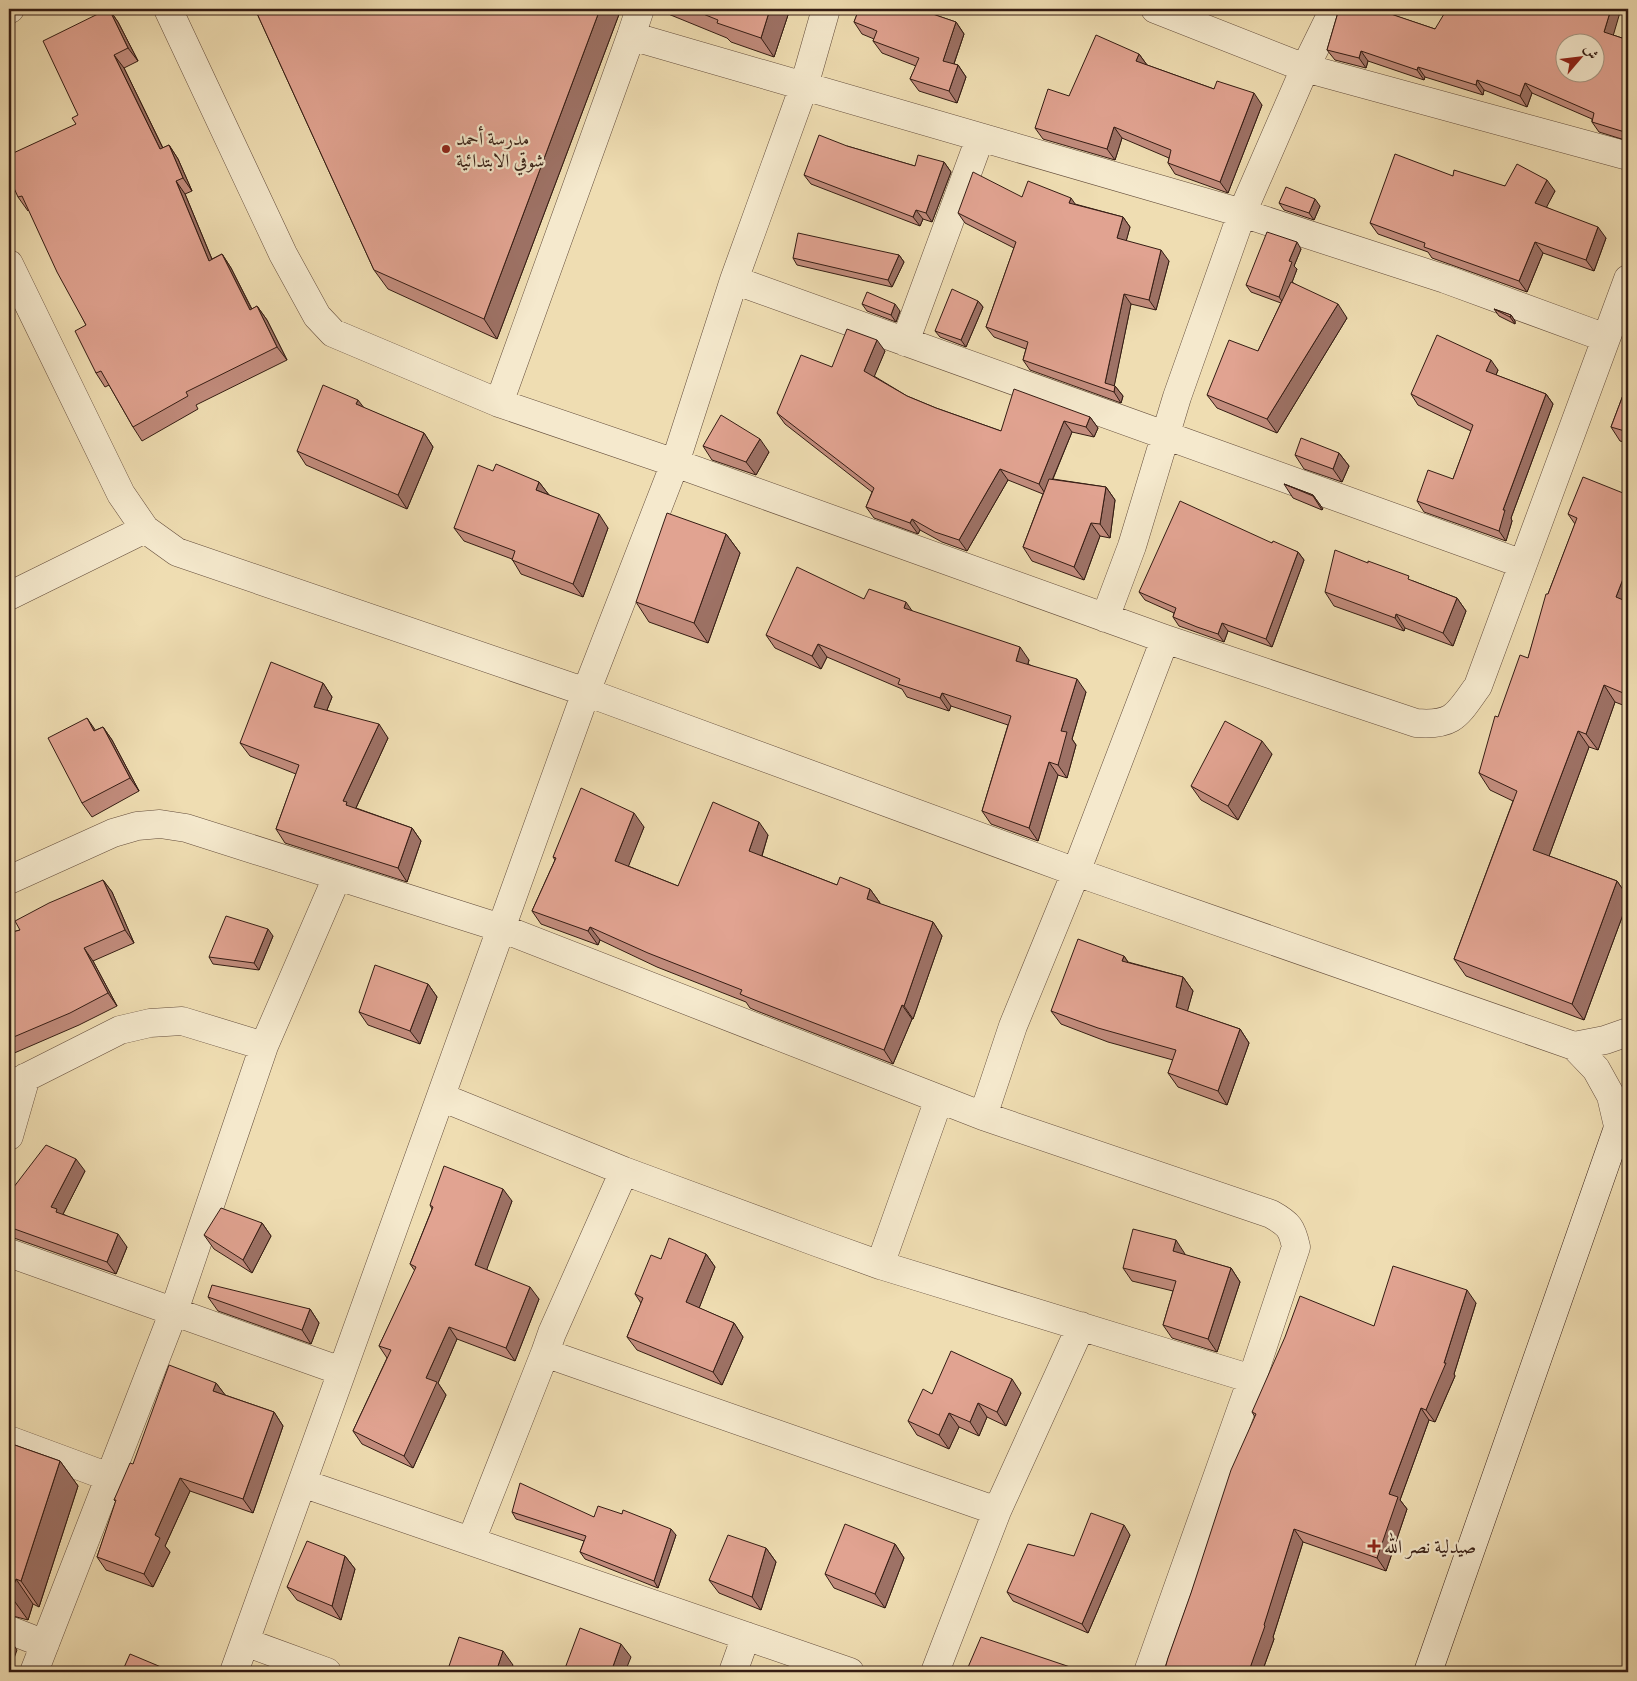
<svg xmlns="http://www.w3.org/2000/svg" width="1637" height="1681" viewBox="0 0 1637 1681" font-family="'IM FELL English',Amiri,serif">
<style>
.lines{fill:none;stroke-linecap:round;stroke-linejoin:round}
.minor-casing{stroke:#634c3b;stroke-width:29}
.secondary-casing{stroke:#341c13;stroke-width:29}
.minor{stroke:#f5e9cd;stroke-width:28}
.secondary{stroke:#f5e9cd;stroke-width:28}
.wall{fill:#c28c7d;stroke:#341c13}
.shaded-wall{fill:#9e7266;stroke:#341c13}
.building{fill:#e1a391;stroke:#341c13;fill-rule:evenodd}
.poi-dot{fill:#8f2418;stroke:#f5e9cd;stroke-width:2}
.labels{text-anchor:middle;stroke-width:4.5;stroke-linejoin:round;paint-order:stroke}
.poi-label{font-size:19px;fill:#341c13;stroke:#f5e9cd;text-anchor:start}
</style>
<rect width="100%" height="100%" fill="#efddb2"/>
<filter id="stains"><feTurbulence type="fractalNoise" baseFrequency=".004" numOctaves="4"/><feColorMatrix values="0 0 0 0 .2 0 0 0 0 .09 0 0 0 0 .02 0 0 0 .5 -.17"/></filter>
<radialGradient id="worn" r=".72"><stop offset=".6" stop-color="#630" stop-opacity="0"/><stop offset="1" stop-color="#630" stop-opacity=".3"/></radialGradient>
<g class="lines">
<g class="minor-casing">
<path id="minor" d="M9,9H10
M168,9L283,254L317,316L333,333L499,403L675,463L1165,639L1416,723C1454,726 1457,715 1478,686L1628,279
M1155,9L1305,68L1628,156
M631,36L1242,213L1445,279L1606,338
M9,264L121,494L145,529
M734,280L1523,564
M905,342L980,138
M499,403L631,36L640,9
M9,596L145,529L177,552L586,692L1076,872L1574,1046L1596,1069L1611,1096L1618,1126
M1105,618L1132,546L1177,397L1242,213L1305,68L1334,9
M9,880L113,833L137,826L160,824L186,828L501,928L983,1116L1271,1214C1289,1224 1292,1228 1296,1247L1252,1379L1148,1672
M1574,1046L1605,1040L1628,1032
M9,1086L120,1030L150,1023L182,1021L264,1046
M441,1097L624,1171L816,1242L880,1265L1252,1379
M983,1116L1013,1026L1076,872L1165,639
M9,1136L26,1077
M624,1171L552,1333L545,1353L997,1511L935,1672
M9,1253L341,1371
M880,1265L939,1099
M9,1440L109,1477
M302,1483L850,1672
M997,1511L1081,1326
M471,1541L545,1353
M9,1630L45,1644
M245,1642L327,1672
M34,1672L174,1311L264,1046L337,877
M234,1672L586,692L675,463L734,280L804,86L826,9
M733,1672L746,1636"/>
</g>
<g class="secondary-casing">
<path id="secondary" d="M1428,1672L1628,1099"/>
</g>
<use href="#minor" class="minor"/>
<use href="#secondary" class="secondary"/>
</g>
<path class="wall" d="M109,9L118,22L138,61L124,68L163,148L169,145L178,159L192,191L185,194L212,259L222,254L231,268L252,309L257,306L267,320L287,360L196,405L198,409L142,441L133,427L109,385L105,387L96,373L86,325L29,210L28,211L18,197L76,124Z
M255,9H621L497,339L388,289L374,270Z
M656,9H790L774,57L731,42L727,38Z
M859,9H934L932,14L956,22L964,34L954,64L958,65L966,77L957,103L919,91L910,79L916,66L882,53L873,41L874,39L862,34L854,22Z
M1339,9H1397L1393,15L1435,29L1613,35L1628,40V141L1599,132L1592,122V119L1532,93L1527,107L1484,90L1483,95L1425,77L1424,80L1368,61L1366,68L1335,60L1327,50Z
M1139,54L1147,65L1214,89L1262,105L1228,193L1175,174L1168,163L1169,158L1122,138L1115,160L1043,139L1035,128L1069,96Z
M847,146L915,166L944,162L951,172L932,222L923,219L920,226L811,184L804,175Z
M1453,176L1505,186L1555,191L1546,207L1606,238L1594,271L1543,253L1527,292L1432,258L1428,252L1378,234L1370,223Z
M1022,197L1075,204L1123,217L1130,227L1126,241L1169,261L1156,310L1131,304L1114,386H1115L1123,396L1121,403L1030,370L1023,360L1026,349L994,337L986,327L1014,248L965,223L958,213Z
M1279,203L1320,206L1314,220L1284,210Z
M1301,249L1294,266L1297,269L1292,282L1347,318L1277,433L1217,408L1207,395L1258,351L1281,303L1251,292L1246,285Z
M899,255L904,262L892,287L797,265L793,258Z
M978,301L983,307L966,347L940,337L935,331Z
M862,304L900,311L896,322L867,311Z
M1494,309L1511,315L1515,321V324L1499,316Z
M885,351L874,376L907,396L936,408L1001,431L1090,417L1098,428L1094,437L1072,432L1053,479L1106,487L1115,500L1110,538L1100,536L1084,580L1032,561L1023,547L1043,494L1008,480L967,551L942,542L920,530L918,534L874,518L866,507L872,492L785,424L777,413L832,367Z
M1498,370L1496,375L1546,394L1553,404L1511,518L1512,521L1506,541L1424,512L1417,501L1453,479L1471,431L1418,405L1411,394Z
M1628,382V443L1620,441L1611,427Z
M364,408L424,433L433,447L407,509L306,465L297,451Z
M703,446L769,452L756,475L712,460Z
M1339,453L1349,466L1342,482L1304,469L1295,455Z
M493,471L539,482L549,495L608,528L583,597L521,574L512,559L464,541L454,528Z
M1284,484L1313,495L1323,509L1322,510L1293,498Z
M1628,495V707L1615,702L1598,750L1589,747L1549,856L1617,881L1628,897V901L1584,1020L1466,976L1454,959L1513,801L1490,790L1479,773L1528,658L1548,594L1575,524L1568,514Z
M726,534L740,553L708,643L649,622L636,602Z
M1272,543L1298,552L1304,560L1272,647L1228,631L1224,642L1179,626L1173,617L1174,613L1145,600L1139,592Z
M1413,581L1457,598L1466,611L1453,646L1405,628L1404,631L1334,606L1325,592Z
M864,599L912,611L1029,660L1028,664L1086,692L1072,739L1076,745L1067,778L1058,775L1038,841L991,824L982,811L1008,725L951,706L949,711L907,697L902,689L827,657L821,669L775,648L766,635Z
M323,683L332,697L327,710L388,738L356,808L412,828L421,841L407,882L285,843L276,829L296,774L250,756L240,743Z
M103,727L112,740L139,791L92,817L82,803L96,730Z
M1272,754L1238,820L1201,800L1191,786Z
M644,827L628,866L678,886L768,835L762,856L837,885L870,889L880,903V904L933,922L942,936L913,1019H912L893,1064L757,1011L750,1008L746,1002L657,967L600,940L598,945L541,924L532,911L555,860L553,857Z
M103,880L112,892L134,943L93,961L117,1006L79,1025L12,1054L14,1058L9,1060V933L20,930Z
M273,936L259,970L213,964L209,957Z
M1124,956L1128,962L1183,977L1193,991L1187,1011L1240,1029L1249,1043L1227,1105L1178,1087L1168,1073L1173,1060L1108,1042L1061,1024L1051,1011Z
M428,984L437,997L420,1044L368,1025L359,1012Z
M85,1171L63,1214L127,1247L116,1274L14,1238H9V1191L10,1192Z
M512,1201L486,1269L539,1299L515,1361L457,1339L438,1383L446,1395L413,1468L362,1444L353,1431L387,1358L379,1346L415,1271L410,1264L432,1209L430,1205Z
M262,1223L271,1236L252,1273L214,1249L204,1235Z
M706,1254L715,1267L699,1308L734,1323L743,1337L722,1385L637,1350L627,1337L641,1303L635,1294L661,1259Z
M1185,1254V1255L1231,1268L1240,1282L1217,1352L1172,1338L1163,1325L1173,1291L1132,1281L1123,1268Z
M208,1297L310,1309L319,1323L311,1344L218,1311Z
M1476,1303L1454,1374L1455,1376L1435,1422L1429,1420L1400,1500L1407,1509L1386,1571L1303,1542L1273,1637L1274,1639L1262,1672H1164L1255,1417L1252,1412L1374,1326Z
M216,1383L225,1395L274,1412L283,1426L253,1513L190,1491L165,1546L170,1552L153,1587L106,1570L97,1557L116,1502L114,1500L133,1464Z
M1021,1393L1006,1426L987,1417L979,1436L959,1427L949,1449L917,1435L908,1421L932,1394Z
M9,1443L60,1461L78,1486L39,1607L33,1604L28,1620L9,1615Z
M512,1512L594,1517L622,1514L676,1535L658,1588L585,1559L580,1552L584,1541L516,1519Z
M1130,1535L1088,1633L1013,1601L1007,1592L1074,1556Z
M895,1544L904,1558L885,1608L834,1588L825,1574Z
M766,1548L776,1562L761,1610L719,1593L709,1580Z
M345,1556L355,1569L341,1620L297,1600L287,1587Z"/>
<path class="shaded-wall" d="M109,9L118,22L138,61L128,48Z
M600,9H621L497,339L484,319Z
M770,9H790L774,57L761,38Z
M921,9H934L929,22L921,10Z
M1383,9H1397L1389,22L1382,11Z
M1611,9H1621L1611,43L1604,32Z
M956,22L964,34L951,72L943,61Z
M1361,51L1368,61L1366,68L1359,58Z
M1139,54L1147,65L1144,72L1136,61Z
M114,55L124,68L170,163L160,149Z
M958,65L966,77L957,103L949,91Z
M1418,67L1425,77L1424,80L1417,70Z
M1477,80L1484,90L1483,95L1476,85Z
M1525,83L1532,93L1527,107L1520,96Z
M1254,93L1262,105L1228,193L1220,182Z
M1114,127L1122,138L1115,160L1107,149Z
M169,145L178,159L192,191L183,178Z
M944,162L951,172L932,222L926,213Z
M1547,180L1555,191L1543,214L1535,203Z
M176,181L185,194L218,274L209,261Z
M1071,198L1078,208L1069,203Z
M1315,199L1320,206L1314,220L1309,213Z
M916,210L923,219L920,226L913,217Z
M1123,217L1130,227L1124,249L1117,238Z
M1598,227L1606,238L1594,271L1586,260Z
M1297,242L1301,249L1294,266L1297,269L1284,304L1279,297L1289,261Z
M1535,242L1543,253L1527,292L1519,281Z
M1161,250L1169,261L1156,310L1149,300Z
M222,254L231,268L259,324L250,310Z
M899,255L904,262L892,287L888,280Z
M1124,294L1131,304L1113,392L1105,383Z
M978,301L983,307L966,347L961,340Z
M895,304L900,311L896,322L891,315Z
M1338,304L1347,318L1277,433L1267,419Z
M257,306L267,320L287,360L277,347Z
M1511,315L1515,321V324L1510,317Z
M877,340L885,351L872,382L864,371Z
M1491,360L1498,370L1493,382L1486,371Z
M1115,386L1123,396L1121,403L1114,392Z
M1546,394L1553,404L1511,518L1512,521L1506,541L1499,531L1503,510Z
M358,400L368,413L356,404Z
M1090,417L1098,428L1094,437L1086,427Z
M1064,421L1072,432L1046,495L1039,484Z
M424,433L433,447L407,509L398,495Z
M760,439L769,452L756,475L746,462Z
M1339,453L1349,466L1342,482L1333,469Z
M1000,469L1008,480L967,551L959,540Z
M539,482L549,495L536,490Z
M1106,487L1115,500L1110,538L1100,524Z
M1313,495L1323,509L1322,510L1313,496Z
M599,514L608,528L583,597L573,584Z
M912,519L920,530L918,534L910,523Z
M1091,523L1100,536L1084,580L1074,567Z
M726,534L740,553L708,643L694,623Z
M1298,552L1304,560L1272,647L1266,639Z
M1628,566V612L1616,597Z
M1457,598L1466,611L1453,646L1443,633Z
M906,602L915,615L904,608Z
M1396,614L1405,628L1404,631L1395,618Z
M1222,623L1228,631L1224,642L1218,634Z
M818,644L827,657L821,669L812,656Z
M1020,647L1029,660L1025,674L1016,661Z
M1077,679L1086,692L1072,739L1076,745L1067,778L1058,765L1061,731Z
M323,683L332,697L323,720L314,707Z
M1604,685L1615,702L1598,750L1586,734Z
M942,693L951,706L949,711L940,698Z
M87,718L96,731H94Z
M379,724L388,738L354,812L356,818L343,801Z
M103,727L112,740L139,791L130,778Z
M1578,731L1589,747L1545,867L1533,850Z
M1262,741L1272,754L1238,820L1228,806Z
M1049,762L1058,775L1038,841L1029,828Z
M634,813L644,827L625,875L615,861Z
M759,822L768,835L759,865L749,851Z
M412,828L421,841L407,882L398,868Z
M103,880L112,892L134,943L125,930Z
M1617,881L1628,897V901L1584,1020L1572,1004Z
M870,889L880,903L877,913L867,899Z
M933,922L942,936L913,1019L904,1006Z
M590,927L600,940L598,945L588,931Z
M268,929L273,936L259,970L254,963Z
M84,948L93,961L117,1006L108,993Z
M1124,956L1133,970L1122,961Z
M1183,977L1193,991L1185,1020L1176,1007Z
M428,984L437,997L420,1044L410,1031Z
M902,1005L912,1019L893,1064L884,1050Z
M1240,1029L1249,1043L1227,1105L1218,1091Z
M76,1159L85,1171L62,1216L66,1222L51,1207Z
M503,1189L512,1201L484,1277L475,1265Z
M262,1223L271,1236L252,1273L243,1260Z
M118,1234L127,1247L116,1274L107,1262Z
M1176,1240L1185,1254L1183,1265L1173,1251Z
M706,1254L715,1267L696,1316L686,1302Z
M1231,1268L1240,1282L1217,1352L1208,1339Z
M530,1287L539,1299L515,1361L506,1348Z
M1467,1290L1476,1303L1454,1374L1455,1376L1435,1422L1426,1410L1444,1363Z
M310,1309L319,1323L311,1344L302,1330Z
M734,1323L743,1337L722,1385L713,1372Z
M449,1327L457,1339L438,1383L446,1395L413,1468L404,1456L426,1378Z
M1012,1379L1021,1393L1006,1426L997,1412Z
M216,1383L226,1396L213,1391Z
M978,1403L987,1417L979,1436L970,1422Z
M1421,1408L1429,1420L1400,1500L1407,1509L1386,1571L1377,1558L1389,1494Z
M274,1412L283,1426L253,1513L243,1499Z
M949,1413L959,1427L949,1449L939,1435Z
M60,1461L78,1486L39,1607L21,1581Z
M180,1478L190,1491L165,1546L170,1552L153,1587L144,1574L155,1535Z
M1124,1525L1130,1535L1088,1633L1082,1624Z
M671,1529L676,1535L658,1588L654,1581Z
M1294,1529L1303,1542L1273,1637L1274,1639L1262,1672H1252L1250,1668Z
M895,1544L904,1558L885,1608L875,1594Z
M766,1548L776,1562L761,1610L752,1597Z
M345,1556L355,1569L341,1620L332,1606Z
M16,1579L33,1604L28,1620L10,1595Z
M9,1638L17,1650L9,1672Z
M621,1644L631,1657L625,1672H611Z
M503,1651L513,1665L510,1672H496Z
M1247,1667L1250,1672H1245Z"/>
<path class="building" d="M108,9H109L128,48L114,55L160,149L169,145L183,178L176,181L209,261L222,254L250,310L257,306L277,347L186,392L188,396L133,427L101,371L96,373L75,331L86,325L57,272L22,196L18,197L9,177V155L76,124L72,118L78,115L43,41Z
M255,9H600L484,319L374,270Z
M691,9H770L761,38L717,23L718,20Z
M859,9H921V10L956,22L943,61L958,65L949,91L910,79L919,58L873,41L877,31L854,22Z
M1339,9H1383L1382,11L1435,29L1447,9H1611L1604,32L1628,40V133L1592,122L1594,113L1525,83L1520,96L1477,80L1476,85L1418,67L1417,70L1361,51L1359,58L1327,50ZM1564,42H1594V72H1564Z
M1096,35L1139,54L1136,61L1214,89L1217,81L1254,93L1220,182L1168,163L1171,150L1114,127L1107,149L1035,128L1048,89L1069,96Z
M819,135L847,146L915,166L918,155L944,162L926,213L916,210L913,217L804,175Z
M1395,154L1453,176L1454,170L1505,186L1517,164L1547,180L1535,203L1598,227L1586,260L1535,242L1519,281L1424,247L1425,243L1370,223Z
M973,172L1022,197L1028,181L1071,198L1069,203L1123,217L1117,238L1161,250L1149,300L1124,294L1105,383L1115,386L1114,392L1023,360L1028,342L986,327L1016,242L958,213Z
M1286,187L1315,199L1309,213L1279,203Z
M1267,232L1297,242L1289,261L1292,262L1279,297L1246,285Z
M798,233L899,255L888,280L793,258Z
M1291,282L1338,304L1267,419L1207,395L1229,340L1258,351Z
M952,289L978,301L961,340L935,331Z
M867,292L895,304L891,315L862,304Z
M1494,309L1511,315L1510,317Z
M847,329L877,340L864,371L907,396L936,408L1001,431L1014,389L1090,417L1086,427L1064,421L1039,484L1000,469L959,540L935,532L912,519L910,523L866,507L874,488L777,413L801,355L832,367Z
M1437,335L1491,360L1486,371L1546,394L1503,510H1505L1499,531L1417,501L1428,470L1453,479L1473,425L1411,394Z
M1628,382V432L1611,427Z
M323,385L358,400L356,404L424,433L398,495L297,451Z
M721,415L760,439L746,462L703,446Z
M1301,438L1339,453L1333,469L1295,455Z
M496,464L539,482L536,490L599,514L573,584L512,560L515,551L454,528L478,465L493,471Z
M1583,477L1628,495V566L1616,597L1628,602V695L1604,685L1586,734L1578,731L1533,850L1617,881L1572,1004L1454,959L1517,791L1479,773L1495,716L1498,717L1520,655L1528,658L1546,594H1548L1577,518L1568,514Z
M1049,479L1106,487L1100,524L1091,523L1074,567L1023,547Z
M1284,484L1313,495V496Z
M1180,501L1272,543L1273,541L1298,552L1266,639L1222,623L1218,634L1197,627L1173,617L1176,608L1139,592Z
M667,513L726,534L694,623L636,602Z
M1335,550L1368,563V561L1409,576L1408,579L1457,598L1443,633L1396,614L1395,618L1325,592Z
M797,567L864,599L869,589L906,602L904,608L1020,647L1016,661L1077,679L1061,731L1067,732L1058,765L1049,762L1029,828L982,811L1011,716L942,693L940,698L898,684L900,679L818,644L812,656L766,635Z
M271,662L323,683L314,707L379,724L343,801L347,802L346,805L412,828L398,868L276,829L299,765L240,743Z
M87,718L94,731L103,727L130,778L82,803L48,738Z
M1225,721L1262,741L1228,806L1191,786Z
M581,788L634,813L615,861L678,886L713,802L759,822L749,851L837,885L840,877L870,889L867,899L933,922L904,1006L902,1005L884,1050L747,997L740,994L742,990L648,953L590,927L588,931L532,911L556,858L553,857Z
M103,880L125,930L84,948L108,993L70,1013L9,1039V933L20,930L15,921L49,903Z
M226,916L268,929L254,963L209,957Z
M1078,939L1124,956L1122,961L1183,977L1176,1007L1240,1029L1218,1091L1168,1073L1176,1050L1098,1028L1051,1011Z
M375,965L428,984L410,1031L359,1012Z
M46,1145L76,1159L51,1207L57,1209L56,1212L118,1234L107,1262L9,1227V1191L10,1192Z
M444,1166L503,1189L475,1265L530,1287L506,1348L449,1327L426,1378L437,1382L404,1456L353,1431L391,1350L379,1346L416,1267L410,1264L433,1207L430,1205Z
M221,1208L262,1223L243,1260L204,1235Z
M1133,1229L1176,1240L1173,1251L1231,1268L1208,1339L1163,1325L1176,1281L1123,1268Z
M669,1238L706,1254L686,1302L734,1323L713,1372L627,1337L643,1298L635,1294L651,1255L661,1259Z
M1393,1266L1467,1290L1444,1363H1446L1426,1410L1421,1408L1389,1494L1398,1497L1377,1558L1294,1529L1264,1625L1265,1626L1250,1668L1247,1667L1245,1672H1164L1168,1658L1191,1593L1231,1470L1256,1414L1252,1412L1285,1337L1300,1296L1374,1326Z
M212,1285L310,1309L302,1330L208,1297Z
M951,1351L1012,1379L997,1412L978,1403L970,1422L949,1413L939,1435L908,1421L923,1389L932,1394Z
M169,1365L216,1383L213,1391L274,1412L243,1499L180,1478L155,1535L160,1538L144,1574L97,1557L116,1500H114L130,1463L133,1464Z
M9,1443L60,1461L21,1581L16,1579L10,1595H9Z
M520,1483L594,1517L598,1506L622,1514L623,1510L671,1529L654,1581L580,1552L586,1536L512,1512Z
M1091,1513L1124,1525L1082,1624L1007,1592L1028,1544L1074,1556Z
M845,1524L895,1544L875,1594L825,1574Z
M728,1535L766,1548L752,1597L709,1580Z
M307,1541L345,1556L332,1606L287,1587Z
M580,1628L621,1644L611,1672H567L564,1671Z
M459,1637L503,1651L496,1672H447Z
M981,1637L1085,1672H966Z
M130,1654L173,1672H122Z"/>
<g class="poi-dot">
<circle cx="446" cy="149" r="5"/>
<path d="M1371.5 1538.5h5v5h5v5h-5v5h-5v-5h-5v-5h5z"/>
</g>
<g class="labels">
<g class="poi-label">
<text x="456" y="145">مدرسة أحمد<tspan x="456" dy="22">شوقي الابتدائية</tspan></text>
<text x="1384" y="1553">صيدلية نصر الله</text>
</g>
</g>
<rect width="1637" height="1681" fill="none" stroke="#efddb2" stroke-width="30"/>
<rect x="10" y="10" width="1617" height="1661" fill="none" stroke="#341c13" stroke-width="2.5"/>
<rect x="15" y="15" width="1607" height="1651" fill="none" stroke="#341c13"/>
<g transform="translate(1580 58) rotate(62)"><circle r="24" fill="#f5e9cd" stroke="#a89783"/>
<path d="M0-4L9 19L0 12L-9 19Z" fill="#8f2418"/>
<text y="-8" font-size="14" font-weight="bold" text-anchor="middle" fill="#341c13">ش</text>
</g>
<rect width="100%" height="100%" filter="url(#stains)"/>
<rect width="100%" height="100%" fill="url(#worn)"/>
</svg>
